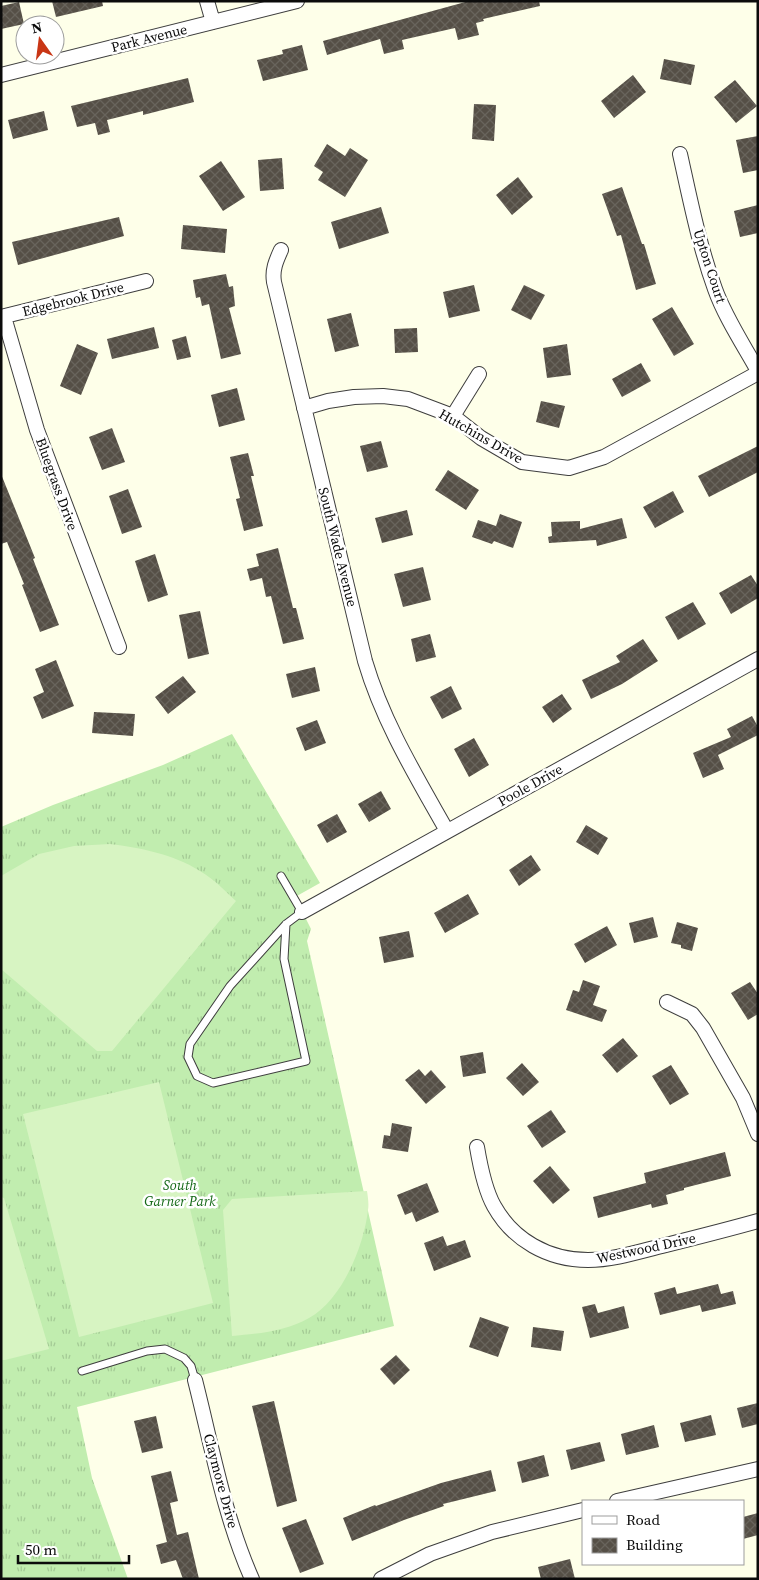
<svg xmlns="http://www.w3.org/2000/svg" width="759" height="1580" viewBox="0 0 759 1580" font-family="'Source Serif 4',serif">
<style>
.grass{fill:url(#grass-tufts)}
.pitch{fill:#d7f4c2}
.building{fill:url(#building-cross-hatch)}
.lines{fill:none;stroke-linecap:round;stroke-linejoin:round}
.service-casing{stroke:#3e3e3e;stroke-width:9}
.minor-casing{stroke:#3e3e3e;stroke-width:16}
.service{stroke:#fff;stroke-width:7}
.minor{stroke:#fff;stroke-width:14}
.labels{text-anchor:middle;stroke-width:5;stroke-linejoin:round;paint-order:stroke}
.street-label{font-size:14px;fill:#0b0b0b;stroke:#fff}
.park-label{font-size:14px;font-style:italic;fill:#156917;stroke:#fff}
</style>
<defs>
<pattern id="grass-tufts" width="24" height="20" patternUnits="userSpaceOnUse" patternTransform="scale(1.25)"><rect width="24" height="20" fill="#c1edaf"/><path d="M3 7l-1-3M5 7V3M7 7l1-3M15 17l-1-3M17 17v-4M19 17l1-3" fill="none" stroke="#a4ca95"/></pattern>
<pattern id="building-cross-hatch" width="8" height="8" patternUnits="userSpaceOnUse" patternTransform="scale(1.25)"><rect width="8" height="8" fill="#554f46"/><path d="M0 0l8 8M0 8l8-8" fill="none" stroke="#68645c"/></pattern>
</defs>
<rect width="100%" height="100%" fill="#feffe9"/>
<path class="grass" d="M232,734L320,883L295,897L311,929L307,941L394,1326L77,1407L92,1478L128,1579H1V827L53,805L163,765Z"/>
<path class="pitch" d="M110,844C141,848 173,854 200,871C214,879 225,891 236,901L112,1051H97L1,969V876L39,854L74,846Z
M159,1082L213,1303L79,1337L23,1114Z
M367,1191C368,1198 369,1204 368,1210C364,1246 342,1300 309,1318C287,1331 257,1334 232,1336L223,1210L232,1199Z
M1,1197L4,1198L49,1349L5,1360H1Z"/>
<path class="building" d="M52,1H102L103,6L56,17Z
M469,1H539L540,6L483,19L484,21L476,23L479,35L458,40L455,28L402,40L404,49L384,54L380,39L327,55L323,41Z
M19,2L24,24L1,29V6Z
M302,45L308,70L263,81L257,60L283,54L282,50Z
M664,59L695,65L691,85L660,79Z
M633,75L646,92L614,118L601,101Z
M188,78L194,102L143,115V111L107,120L110,132L98,135L95,123L77,127L71,106Z
M735,80L757,106L736,123L714,97Z
M474,104L496,105L494,141L472,139Z
M44,111L48,130L13,139L8,120Z
M758,136V170L743,173L736,140Z
M327,144L345,156L350,148L368,160L345,197L318,180L323,172L314,166Z
M282,158L284,189L260,191L258,160Z
M221,161L245,197L223,211L199,176Z
M518,177L533,197L512,215L496,195Z
M622,187L642,244H644L656,284L636,290L621,235L617,236L602,194Z
M758,205V233L740,237L734,211Z
M381,207L389,233L339,249L331,222Z
M119,217L124,236L18,265L12,242Z
M183,225L227,229L225,253L181,249Z
M226,274L229,287L233,286L235,306L229,308L241,354L221,359L209,304L202,306L200,297L196,298L193,280Z
M474,285L480,311L449,318L443,292Z
M524,285L545,295L531,320L511,310Z
M672,307L694,344L674,356L652,319Z
M351,313L359,346L335,352L327,319Z
M154,327L159,348L112,359L107,339Z
M417,328L418,352L395,353L394,329Z
M186,336L191,357L177,360L172,340Z
M77,344L98,353L81,395L60,386Z
M567,344L571,375L547,378L543,348Z
M641,363L651,381L622,397L612,379Z
M237,388L245,420L219,427L211,395Z
M541,401L565,406L559,428L536,422Z
M112,428L125,462L102,470L89,437Z
M381,441L388,467L367,472L360,446Z
M758,446V472L709,497L698,476Z
M248,453L254,476H251L263,526L244,531L236,499L240,498L230,457Z
M448,470L479,490L466,510L435,490Z
M1,474L35,558L33,559L59,625L40,632L22,585L24,584L7,542L1,544Z
M128,489L142,527L122,534L109,496Z
M673,491L684,512L655,528L643,507Z
M407,510L413,535L382,543L375,518Z
M500,514L522,522L513,548L494,541L492,544L472,537L478,520L496,526Z
M622,518L627,538L597,546L596,540L549,543L548,537L552,536L551,522L580,521V529Z
M278,548L293,608H296L304,639L283,644L271,596L266,597L262,578L250,581L247,569L259,566L256,554Z
M155,554L168,595L148,602L135,561Z
M423,567L431,600L403,607L394,574Z
M751,575L758,586V598L731,614L719,593Z
M693,602L706,624L678,640L665,617Z
M200,611L209,654L188,659L179,615Z
M430,634L436,657L416,662L411,639Z
M643,639L658,661L622,684L591,699L582,680L620,662L616,656Z
M56,660L74,706L42,719L33,697L44,692L35,669Z
M315,667L320,691L292,698L286,674Z
M183,676L196,692L168,714L155,697Z
M451,686L462,709L442,719L430,697Z
M562,694L572,709L553,723L542,707Z
M94,712L135,714L133,736L92,733Z
M752,716L758,727V735L718,755L724,769L703,778L693,753L731,737L727,729Z
M317,720L326,743L305,751L296,728Z
M474,738L489,765L469,777L454,749Z
M381,791L391,809L369,822L358,804Z
M337,814L347,832L327,843L317,825Z
M586,825L608,838L598,855L576,842Z
M531,855L541,870L519,886L509,870Z
M468,894L479,914L445,933L434,913Z
M653,917L658,937L634,943L629,923Z
M677,922L698,928L692,951L681,948V945L671,943Z
M607,926L617,945L585,963L574,944Z
M409,931L414,957L384,963L379,937Z
M583,980L600,986L593,1005L607,1010L602,1022L566,1010L573,990L579,992Z
M750,982L758,994V1014L748,1020L731,993Z
M623,1038L638,1056L617,1073L602,1055Z
M483,1052L486,1073L463,1077L460,1056Z
M522,1063L539,1082L523,1096L506,1078Z
M671,1065L689,1094L670,1105L652,1076Z
M419,1069L425,1076L431,1070L446,1087L426,1104L405,1080Z
M551,1110L566,1132L542,1148L527,1126Z
M392,1123L412,1127L408,1152L382,1148L384,1135L390,1136Z
M725,1152L731,1176L684,1188V1190L666,1195L668,1204L652,1208L651,1204L598,1218L593,1197L646,1183L644,1173Z
M550,1166L570,1190L553,1204L533,1181Z
M427,1183L439,1212L416,1222L412,1212L405,1215L397,1195Z
M443,1236L447,1246L465,1240L471,1257L434,1271L424,1243Z
M718,1284L721,1294L733,1291L736,1304L702,1312L700,1305L660,1315L654,1293L675,1287L677,1294Z
M595,1304L598,1313L624,1306L629,1328L590,1338L582,1307Z
M480,1317L509,1327L498,1357L469,1347Z
M533,1327L564,1331L561,1351L531,1347Z
M396,1355L410,1370L394,1385L380,1369Z
M274,1401L297,1501L277,1507L252,1406Z
M758,1403V1424L742,1428L737,1408Z
M711,1415L716,1435L685,1442L680,1423Z
M156,1416L163,1448L142,1453L134,1421Z
M654,1425L659,1447L626,1455L621,1434Z
M600,1442L605,1461L571,1470L566,1450Z
M544,1455L549,1476L522,1483L517,1462Z
M491,1470L496,1491L443,1504L444,1506L404,1520L352,1541L343,1518L375,1505L376,1506L441,1483Z
M171,1471L178,1501L170,1503L177,1535L188,1532L199,1579H183L176,1560L161,1564L156,1545L167,1542L151,1476Z
M758,1513V1535L743,1539V1517Z
M306,1519L324,1564L300,1573L282,1528Z
M570,1559L575,1579H541L538,1567Z"/>
<g class="lines">
<g class="service-casing">
<path id="service" d="M281,876L302,912L286,924L230,986L190,1044L188,1057L197,1076L213,1083L306,1061L284,959L286,924
M82,1371L147,1351L165,1349L184,1358L191,1366L195,1380"/>
</g>
<g class="minor-casing">
<path id="minor" d="M207,1L213,22
M1,75L297,1
M680,154C690,199 699,245 715,289C725,317 743,344 758,371
M281,250C276,261 272,270 274,282L365,661C383,722 416,776 447,831
M1,317L146,281
M4,317L37,430L119,647
M304,408L328,401L354,397L383,396L408,399L453,416L481,438L522,462L569,468L604,457L758,373
M453,416L479,374
M302,912L758,659
M667,1002L692,1014L703,1028L743,1098L758,1134
M477,1147C480,1165 485,1190 494,1206C513,1240 548,1260 588,1260C613,1260 638,1252 662,1246C694,1238 726,1230 758,1221
M195,1380C212,1447 224,1516 252,1579
M617,1501L758,1469
M381,1579L430,1554L492,1532L583,1510"/>
</g>
<use href="#service" class="service"/>
<use href="#minor" class="minor"/>
</g>
<g class="labels">
<g class="street-label">
<text transform="translate(149 38) rotate(-14)" y="5">Park Avenue</text>
<text transform="translate(710 266) rotate(72)" y="5">Upton Court</text>
<text transform="translate(73 299) rotate(-14)" y="5">Edgebrook Drive</text>
<text transform="translate(481 436) rotate(30)" y="5">Hutchins Drive</text>
<text transform="translate(57 484) rotate(70)" y="5">Bluegrass Drive</text>
<text transform="translate(338 547) rotate(76)" y="5">South Wade Avenue</text>
<text transform="translate(530 785) rotate(-29)" y="5">Poole Drive</text>
<text transform="translate(646 1248) rotate(-12)" y="5">Westwood Drive</text>
<text transform="translate(221 1481) rotate(75)" y="5">Claymore Drive</text>
</g>
<g class="park-label">
<text x="180" y="1190">South<tspan x="180" dy="16">Garner Park</tspan></text>
</g>
</g>
<rect width="759" height="1580" fill="none" stroke="#0b0b0b" stroke-width="5"/>
<rect x="582" y="1500" width="162" height="65" fill="#ffffff" stroke="#9d9d9d"/>
<rect x="592" y="1516" width="25" height="8" fill="#ffffff" stroke="#9d9d9d"/>
<text x="626" y="1525" font-size="15" fill="#0b0b0b">Road</text>
<rect x="592" y="1538" width="25" height="15" fill="url(#building-cross-hatch)" stroke="#9d9d9d"/>
<text x="626" y="1550" font-size="15" fill="#0b0b0b">Building</text>
<g transform="translate(40 40) rotate(346)"><circle r="24" fill="#ffffff" stroke="#9d9d9d"/>
<path d="M0-4L9 19L0 12L-9 19Z" fill="#c93615"/>
<text y="-8" font-size="14" font-weight="bold" text-anchor="middle" fill="#0b0b0b">N</text>
</g>
<path d="M18 1555v8h111v-8" fill="none" stroke="#0b0b0b" stroke-width="2.5"/>
<text x="25" y="1555" font-size="15" fill="#0b0b0b" stroke="#ffffff" stroke-width="4" paint-order="stroke">50 m</text>
</svg>
